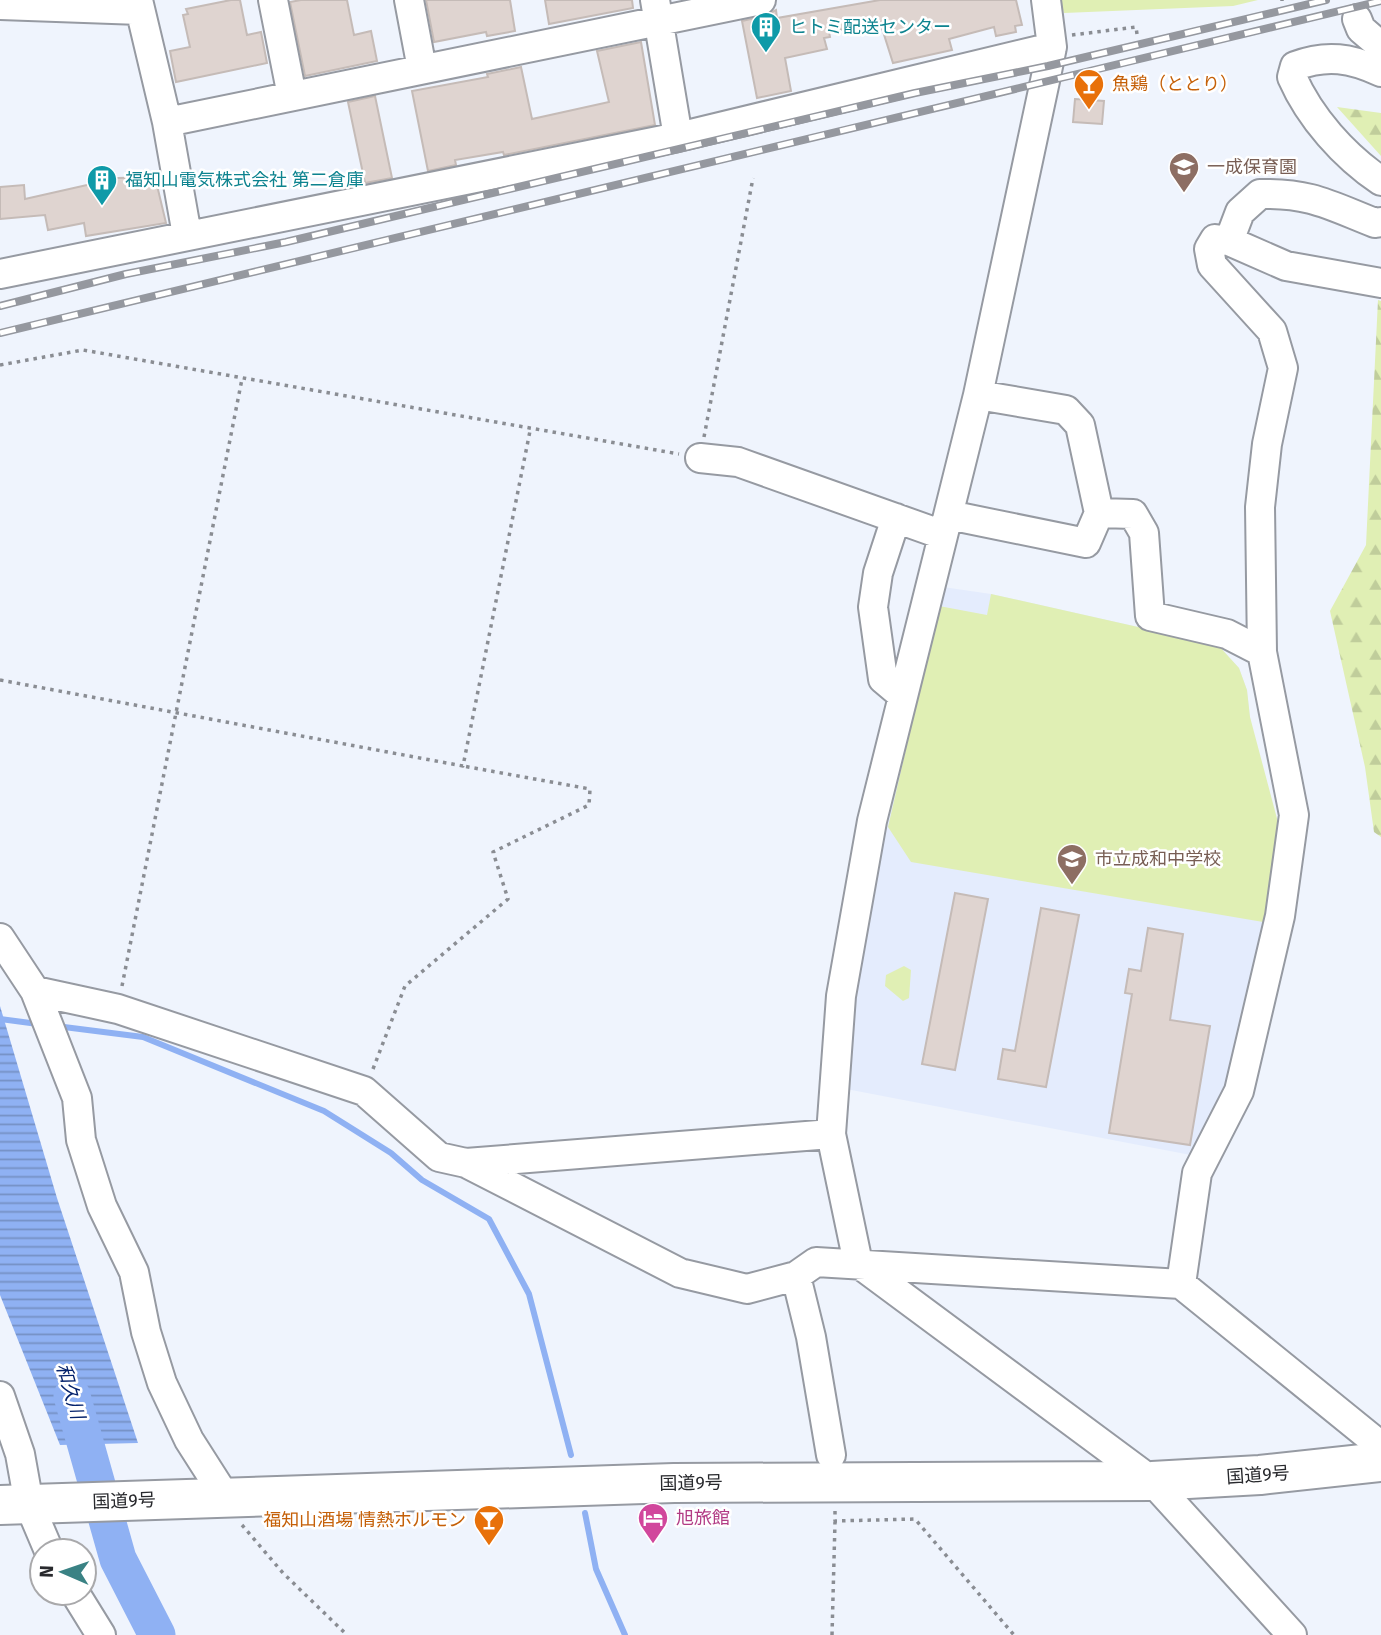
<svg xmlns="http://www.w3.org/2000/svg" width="1381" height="1635" viewBox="0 0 1381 1635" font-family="'Fira Sans','Noto Sans JP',sans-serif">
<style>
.built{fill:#e4ecfd}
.green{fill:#e0efb4}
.forest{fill:url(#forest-firs)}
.water{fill:url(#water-rules)}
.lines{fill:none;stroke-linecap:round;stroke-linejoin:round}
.stream{stroke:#8fb1f3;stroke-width:6}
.river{stroke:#8fb1f3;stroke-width:37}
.building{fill:#dfd4d0;stroke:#c5bbb7;stroke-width:2}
.minor-casing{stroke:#969aa2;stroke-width:32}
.highway-casing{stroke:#969aa2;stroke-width:42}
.path{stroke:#8a8d93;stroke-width:3.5;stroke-dasharray:3.5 5;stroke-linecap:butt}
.minor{stroke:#fff;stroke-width:28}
.highway{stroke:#fff;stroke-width:38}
.rail-casing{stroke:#95989f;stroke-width:8}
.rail{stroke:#fff;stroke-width:5;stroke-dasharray:16;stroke-linecap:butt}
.labels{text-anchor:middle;stroke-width:5;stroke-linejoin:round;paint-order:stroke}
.culture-label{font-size:18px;fill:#0d838f;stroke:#fff;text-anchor:start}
.food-label{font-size:18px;fill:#c56008;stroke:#fff;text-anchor:start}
.education-label{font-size:18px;fill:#785e54;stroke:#fff;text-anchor:start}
.street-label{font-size:18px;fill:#28292d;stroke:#fff}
.hotel-label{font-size:18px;fill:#b23c85;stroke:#fff;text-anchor:start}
.water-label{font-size:19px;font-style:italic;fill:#04226c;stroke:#fff}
</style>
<defs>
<pattern id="forest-firs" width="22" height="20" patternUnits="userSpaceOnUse" patternTransform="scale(1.75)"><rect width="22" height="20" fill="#e0efb4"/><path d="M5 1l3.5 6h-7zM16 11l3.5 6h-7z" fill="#c0cd9b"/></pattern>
<pattern id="water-rules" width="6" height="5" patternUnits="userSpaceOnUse" patternTransform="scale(1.75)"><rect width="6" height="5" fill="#8fb1f3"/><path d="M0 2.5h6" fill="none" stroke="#7590c5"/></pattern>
</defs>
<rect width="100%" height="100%" fill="#eff4fd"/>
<path class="built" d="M943,587L991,594L1218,645L1239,668L1247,690L1250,717L1278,863L1235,1081L1196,1156L841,1088L864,908Z"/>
<path class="green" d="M1060,0H1258L1233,6L1064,13Z
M991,594L1218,645L1239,668L1247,690L1250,717L1279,826L1269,923L911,862L888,827L939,606L987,615Z
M904,966L911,970L909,998L903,1001L885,986L886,975Z"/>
<path class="forest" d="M1337,107L1381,113V156Z
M1378,300L1381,301V837L1374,832L1365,767L1330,611L1366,545Z"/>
<path class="water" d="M0,1006L57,1198L138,1443L60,1445L0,1295Z"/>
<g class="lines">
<path class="stream" d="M0,1019L38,1024
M56,1026L143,1037L324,1111L391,1153L422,1180L489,1219L529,1294L571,1455
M585,1513L596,1569L625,1635"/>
<path class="river" d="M72,1396L118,1559L157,1635"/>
</g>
<path class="building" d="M231,0H240L247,35L261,32L267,63L176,82L170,51L190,47L183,15L188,14L186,9Z
M301,0H347L354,35L371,31L377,61L305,76L290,2Z
M426,0H510L515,31L487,36L486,32L434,42Z
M545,0H632L633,8L549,24Z
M880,0H1016L1022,25L1015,26L1016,32L996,36L994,27L949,39L952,50L893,63L880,22L829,32L830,37L824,38L827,49L785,58L791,91L757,98L742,21L764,16L776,10L777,18Z
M641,42L655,125L504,155L503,152L455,160L456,165L428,171L412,91L488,77L487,74L521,67L532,119L609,102L597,51Z
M375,96L392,178L365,183L348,102Z
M1075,99L1104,101L1102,124L1073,122Z
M155,177L166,223L86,236L84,223L48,230L45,215L0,219V187L24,185L25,199L118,178Z
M955,893L988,899L955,1070L922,1064Z
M1041,908L1079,915L1046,1087L998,1079L1003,1049L1015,1051Z
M1148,928L1183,934L1170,1020L1210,1026L1190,1145L1109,1133L1132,994L1125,993L1129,969L1141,971Z"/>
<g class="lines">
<g class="minor-casing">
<path id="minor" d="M138,0L167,122L187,235
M273,0L292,96
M409,0L422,69
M655,0L678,137
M1046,0L1052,47L1045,81L978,395L872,821L841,996L831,1134L858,1263L1152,1481L1292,1635
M0,5L140,10
M1357,19L1361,29L1381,46
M1381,72C1351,58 1327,54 1295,66L1292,77C1310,118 1344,156 1381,181
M167,122L761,0
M1229,241L1240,212L1260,194C1311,193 1329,205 1375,223L1381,222
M0,274L678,137L1052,47
M700,458L738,462L943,535
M1099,513L1133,514L1144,533L1150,616L1227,634L1262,652
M949,515L1086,543L1099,513L1080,425L1066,410L978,395
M896,518L878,573L873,607L883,679L902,695
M0,938L35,991L77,1098L81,1140L102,1206L134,1272L146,1332L162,1383L189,1440L226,1498
M35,991L118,1009L364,1091L439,1157L466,1163L680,1273L747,1289L796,1276L816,1262L1181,1284L1381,1446
M466,1163L831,1134
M796,1276L811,1337L831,1455
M1181,1284L1197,1173L1239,1091L1280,916L1294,815L1262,652L1260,507L1267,444L1283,368L1272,331L1212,265L1209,249L1215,239L1229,241L1286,266L1381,283
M0,1396L20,1454L29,1504L49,1551
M75,1593L101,1635"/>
</g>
<g class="highway-casing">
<path id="highway" d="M0,1505L674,1483L1152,1481L1260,1475L1381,1462"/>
</g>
<path class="path" d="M1282,0V1
M1072,35L1136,27L1137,34
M0,365L83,350L679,454
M704,437L753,178
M0,680L463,766L530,431
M122,986L242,379
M373,1069L405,986L508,899L493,852L589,805L590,789L463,766
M835,1511V1521L915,1519L1014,1635
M242,1525L283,1573L347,1635
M832,1635L835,1522"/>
<use href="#minor" class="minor"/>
<use href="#highway" class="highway"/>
<g class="rail-casing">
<path id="rail" d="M0,306L126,274L286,242L915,93L1048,66L1326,0
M0,333L1381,1"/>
</g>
<use href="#rail" class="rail"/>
</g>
<defs>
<g id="building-pin" transform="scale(1.575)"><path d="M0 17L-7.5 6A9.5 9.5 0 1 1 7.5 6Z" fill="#0f9aa8" stroke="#fff"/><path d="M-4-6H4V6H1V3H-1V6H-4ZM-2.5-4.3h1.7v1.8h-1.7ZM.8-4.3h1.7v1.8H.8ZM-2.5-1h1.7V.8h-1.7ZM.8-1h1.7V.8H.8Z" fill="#fff"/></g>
<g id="bar-pin" transform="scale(1.575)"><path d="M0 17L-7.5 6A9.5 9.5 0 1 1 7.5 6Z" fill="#e8710a" stroke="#fff"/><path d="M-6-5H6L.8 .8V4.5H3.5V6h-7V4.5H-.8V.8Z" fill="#fff"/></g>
<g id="school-pin" transform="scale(1.575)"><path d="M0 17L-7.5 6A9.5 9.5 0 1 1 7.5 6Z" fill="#8d6e63" stroke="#fff"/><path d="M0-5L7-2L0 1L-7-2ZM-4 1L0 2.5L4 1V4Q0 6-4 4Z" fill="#fff"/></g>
<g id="hotel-pin" transform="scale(1.575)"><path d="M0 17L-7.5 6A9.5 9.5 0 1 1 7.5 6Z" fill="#d1479c" stroke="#fff"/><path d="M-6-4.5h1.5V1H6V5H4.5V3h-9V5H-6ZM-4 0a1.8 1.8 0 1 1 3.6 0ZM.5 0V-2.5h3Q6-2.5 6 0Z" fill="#fff"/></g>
</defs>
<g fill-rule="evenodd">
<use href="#building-pin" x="766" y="27"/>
<use href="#bar-pin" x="1089" y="84"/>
<use href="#school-pin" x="1184" y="167"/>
<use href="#building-pin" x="102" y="180"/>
<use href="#school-pin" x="1072" y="859"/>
<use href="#hotel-pin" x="653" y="1518"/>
<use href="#bar-pin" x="489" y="1520"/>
</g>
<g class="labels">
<g class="culture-label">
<text x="789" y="33">ヒトミ配送センター</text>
<text x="125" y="186">福知山電気株式会社 第二倉庫</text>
</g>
<g class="food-label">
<text x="1112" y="90">魚鶏（ととり）</text>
<text x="466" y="1526" text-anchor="end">福知山酒場 情熱ホルモン</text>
</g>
<g class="education-label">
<text x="1207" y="173">一成保育園</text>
<text x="1095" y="865">市立成和中学校</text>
</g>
<g class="street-label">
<text transform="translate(1258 1475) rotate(-4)" y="6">国道9号</text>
<text transform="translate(691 1483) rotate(-1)" y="6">国道9号</text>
<text transform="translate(124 1501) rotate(-2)" y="6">国道9号</text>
</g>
<g class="hotel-label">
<text x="676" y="1524">旭旅館</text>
</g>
<g class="water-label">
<text transform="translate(71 1391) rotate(74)" y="7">和久川</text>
</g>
</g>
<g transform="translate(63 1572) rotate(272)"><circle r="33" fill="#ffffff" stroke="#a9a9ab" stroke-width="2"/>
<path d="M0-5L12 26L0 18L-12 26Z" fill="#3a8284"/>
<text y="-10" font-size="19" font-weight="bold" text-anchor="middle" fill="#28292d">N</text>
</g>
</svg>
